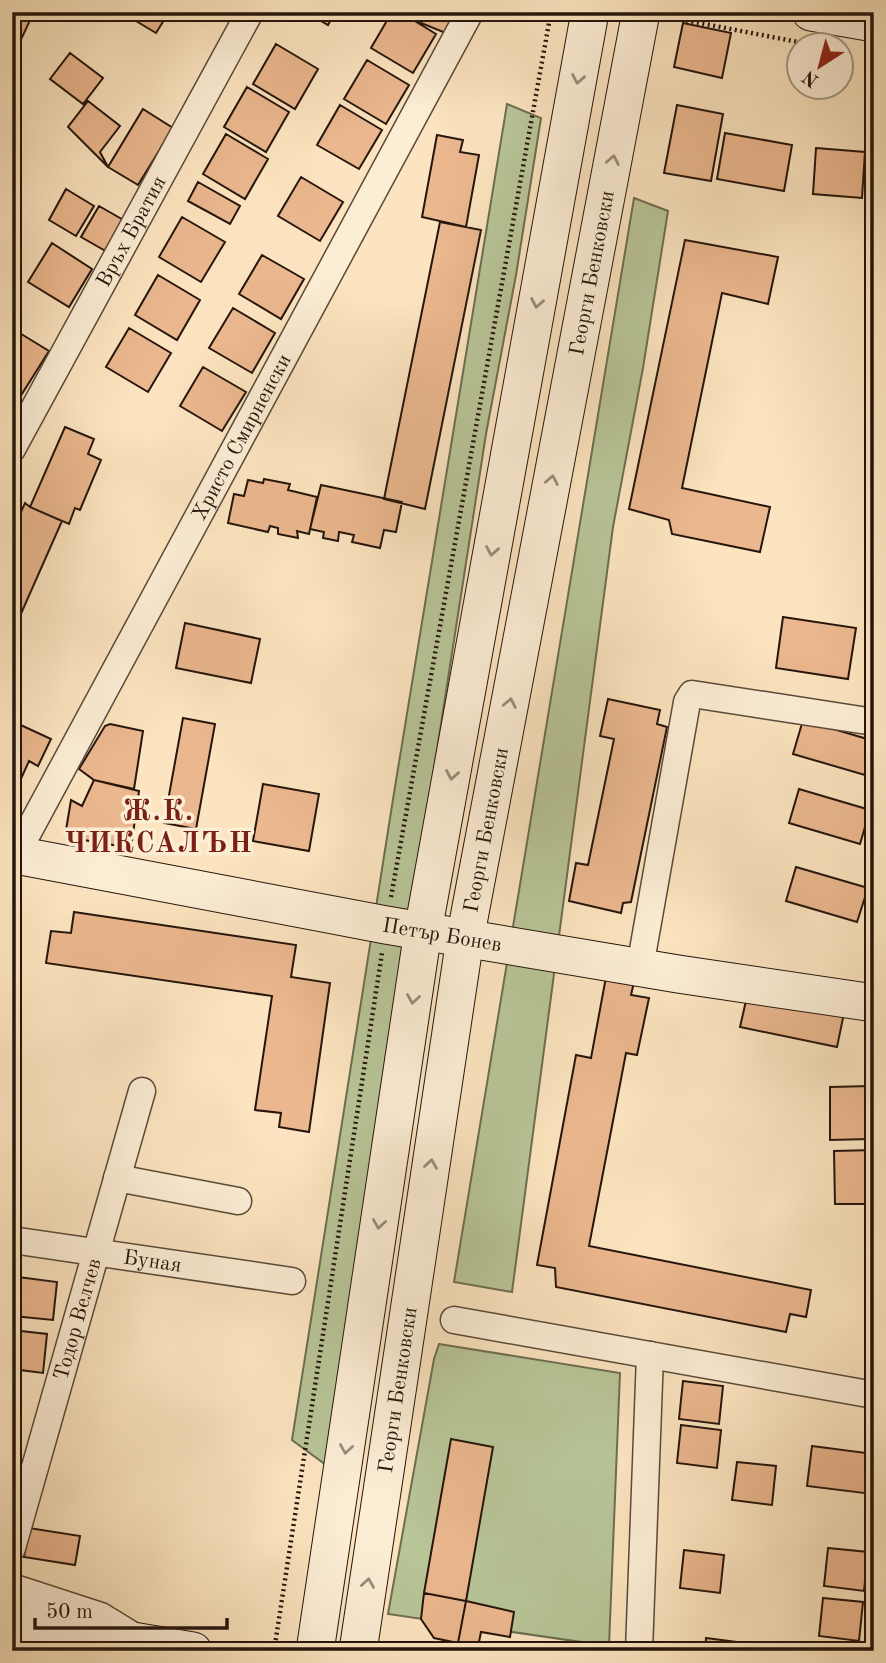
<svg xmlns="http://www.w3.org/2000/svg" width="886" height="1663" viewBox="0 0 886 1663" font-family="'Old Standard TT',serif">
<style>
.green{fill:#b8c597;stroke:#6e6d52;stroke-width:2}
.building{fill:#ebb78e;stroke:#25150c;stroke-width:2}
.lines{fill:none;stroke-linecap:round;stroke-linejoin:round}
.street-casing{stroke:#5a4939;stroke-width:29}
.secondary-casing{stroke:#25150c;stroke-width:39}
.path{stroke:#25150c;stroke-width:4.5;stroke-dasharray:2 3.5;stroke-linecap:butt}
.street{stroke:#fcedd5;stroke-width:26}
.secondary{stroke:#fcedd5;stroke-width:37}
.oneway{stroke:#9b8c7b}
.labels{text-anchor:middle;stroke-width:7;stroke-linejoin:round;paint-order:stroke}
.street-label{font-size:21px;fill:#25150c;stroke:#fcedd5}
.district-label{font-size:28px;font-weight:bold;letter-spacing:2px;fill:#7a1f14;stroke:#fcedd5}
</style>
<rect width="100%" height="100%" fill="#fbe4bf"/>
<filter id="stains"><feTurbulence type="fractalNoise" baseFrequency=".00286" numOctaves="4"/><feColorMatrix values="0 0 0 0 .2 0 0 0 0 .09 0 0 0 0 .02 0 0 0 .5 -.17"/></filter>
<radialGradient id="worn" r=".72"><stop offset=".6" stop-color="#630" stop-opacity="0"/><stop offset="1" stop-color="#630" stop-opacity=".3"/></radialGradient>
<path class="green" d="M507,104L541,118L516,275L486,434L326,1465L292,1440L394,793Z
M634,198L668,211L643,368L613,527L512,1292L454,1282Z
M439,1344L620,1373L609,1646L388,1614L434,1359Z"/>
<path class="building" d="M12,12H24L32,16L18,46L12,43Z
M121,12H169L156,33Z
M306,12H335L328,25Z
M392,12H400L436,34L413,73L371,48Z
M394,12H457L448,34Z
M683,23L731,33L722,78L674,67Z
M276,44L318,69L295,109L253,84Z
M70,53L103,78L83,104L50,79Z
M367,60L409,85L386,124L344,99Z
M247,87L289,112L266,152L224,127Z
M88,101L120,126L100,152L108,167L68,127Z
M340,105L382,130L359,169L317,145Z
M677,105L723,114L711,181L664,173Z
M143,109L173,128L138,185L108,167Z
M725,133L792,145L784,191L717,179Z
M226,134L268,159L245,199L203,174Z
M437,135L463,140L460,152L479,155L466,227L422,217Z
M816,148L865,152L862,198L813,194Z
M301,177L343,202L320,241L278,216Z
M198,182L240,206L230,224L188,201Z
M66,189L94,206L76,236L49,220Z
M99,206L127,222L109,253L81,237Z
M182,217L225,242L201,282L159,257Z
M440,222L481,230L425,509L384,499Z
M685,240L778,257L768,304L722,293L682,488L770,507L760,552L672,534L669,520L629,509Z
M52,243L92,269L69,307L28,282Z
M262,255L304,279L281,319L239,294Z
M158,275L200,300L177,340L135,315Z
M233,308L275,333L252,373L209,348Z
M129,328L171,353L148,392L106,367Z
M18,332L49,351L13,408L12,342Z
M203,367L246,392L222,431L180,406Z
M65,427L94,439L88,454L101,460L80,510L75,508L69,524L30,507Z
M264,479L290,484L288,490L317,497L309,534L297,531L298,538L278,534V528L270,526L268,532L228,523L234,494L244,496L248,480L263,483Z
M321,485L402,502L396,532L384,530L380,548L352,542L354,535L339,532L338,541L323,538L324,532L310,529Z
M25,503L30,507L62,521L12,634V532Z
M783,617L856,628L848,679L776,668Z
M185,623L260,639L251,683L176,668Z
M608,699L660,710L657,724L667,727L631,902L623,903L621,913L569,901L576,863L588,865L614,739L600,736Z
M183,718L215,724L196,829L164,823Z
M803,720L874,741L865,775L793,754Z
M12,721L51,739L38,766L29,761L20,781L12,777Z
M110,724L143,731L134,789L94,780L79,769L105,726Z
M94,780L139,791L131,848L78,839L66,830L71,800L82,806Z
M263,784L319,794L309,851L253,841Z
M799,789L870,810L860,844L789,823Z
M796,867L868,888L857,922L786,901Z
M74,912L296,945L291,977L330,983L309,1132L279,1127L281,1113L255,1110L272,996L46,963L51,931L71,933Z
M606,977L634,982L631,995L649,998L637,1055L626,1053L589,1246L811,1290L806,1317L790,1314L786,1332L556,1287L555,1268L537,1265L576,1055L591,1058Z
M748,992L844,1013L837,1047L740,1027Z
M870,1086V1139L830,1140V1087Z
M874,1150V1204H835L834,1151Z
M18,1277L57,1282L53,1320L13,1316Z
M12,1330L47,1334L43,1373L12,1369Z
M683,1381L723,1386L719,1424L679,1419Z
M681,1425L721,1430L717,1468L677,1463Z
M451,1439L493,1447L466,1601L424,1593Z
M812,1446L874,1454L872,1494L807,1486Z
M737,1462L776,1466L772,1505L732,1500Z
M29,1528L80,1536L75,1565L24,1557Z
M828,1548L868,1552L864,1591L824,1586Z
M684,1550L724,1555L720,1593L680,1588Z
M424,1593L466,1601L458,1643L434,1638L421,1619Z
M823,1598L863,1602L859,1641L819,1636Z
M466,1601L514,1612L510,1637L481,1632L478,1647L458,1643Z
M706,1638L746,1643L745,1651H705Z"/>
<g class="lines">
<g class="street-casing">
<g id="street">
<path id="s1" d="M12,449L250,12"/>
<path id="s2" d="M12,862L470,12"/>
<path d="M640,967L687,702L692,694L874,722"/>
<path d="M117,1178L238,1201"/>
<path id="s3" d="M12,1240L292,1281"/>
<path d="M454,1320L874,1395"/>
<path id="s4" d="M12,1548L142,1091"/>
<path d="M12,1587L101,1616L132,1635"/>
<path d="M639,1651L650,1355"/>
</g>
</g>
<g class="secondary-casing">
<g id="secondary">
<path d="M811,12L874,23"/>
<path id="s5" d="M12,853L16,855L386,925L678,974L874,1003"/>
<path d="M12,1621L193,1651"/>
<path d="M315,1651L423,931L590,12"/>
<path id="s6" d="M358,1651L465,939L641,12"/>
</g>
</g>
<path class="path" d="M673,12L679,19L803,43
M391,897L551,12
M274,1651L382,953"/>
<use href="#street" class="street"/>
<use href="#secondary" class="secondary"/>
</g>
<defs><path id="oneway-chevron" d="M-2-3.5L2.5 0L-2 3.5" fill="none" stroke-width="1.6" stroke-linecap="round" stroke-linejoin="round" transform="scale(1.75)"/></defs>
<g class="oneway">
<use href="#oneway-chevron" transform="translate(578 79) rotate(100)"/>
<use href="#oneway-chevron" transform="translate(613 160) rotate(-79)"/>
<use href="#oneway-chevron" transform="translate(537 303) rotate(100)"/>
<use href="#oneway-chevron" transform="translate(552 480) rotate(-79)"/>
<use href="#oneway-chevron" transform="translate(492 551) rotate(100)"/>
<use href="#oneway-chevron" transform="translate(510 703) rotate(-79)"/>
<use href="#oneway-chevron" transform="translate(452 775) rotate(100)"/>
<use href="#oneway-chevron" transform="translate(413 999) rotate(99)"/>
<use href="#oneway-chevron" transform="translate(431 1164) rotate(-81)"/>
<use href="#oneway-chevron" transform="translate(379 1224) rotate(99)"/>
<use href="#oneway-chevron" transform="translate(346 1449) rotate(99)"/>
<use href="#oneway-chevron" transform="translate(368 1583) rotate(-81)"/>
</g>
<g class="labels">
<g class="street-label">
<text dy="7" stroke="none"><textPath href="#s1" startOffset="248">Връх Братия</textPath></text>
<text dy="7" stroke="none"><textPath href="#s6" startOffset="1398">Георги Бенковски</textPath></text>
<text dy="7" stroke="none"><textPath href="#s2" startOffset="483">Христо Смирненски</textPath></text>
<text dy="7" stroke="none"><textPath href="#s6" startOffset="831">Георги Бенковски</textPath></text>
<text dy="7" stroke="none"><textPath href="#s5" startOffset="438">Петър Бонев</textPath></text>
<text dy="7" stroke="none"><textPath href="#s3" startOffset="142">Буная</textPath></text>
<text dy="7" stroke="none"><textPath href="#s4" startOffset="238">Тодор Велчев</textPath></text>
<text dy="7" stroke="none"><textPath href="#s6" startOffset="264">Георги Бенковски</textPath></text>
</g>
<g class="district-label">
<text x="159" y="820">Ж.К.<tspan x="159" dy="32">ЧИКСАЛЪН</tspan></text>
</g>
</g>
<rect width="886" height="1663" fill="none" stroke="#fbe4bf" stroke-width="42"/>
<rect x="14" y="14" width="858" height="1635" fill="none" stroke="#25150c" stroke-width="3.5"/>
<rect x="21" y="21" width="844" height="1621" fill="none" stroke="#25150c" stroke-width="2"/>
<g transform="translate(820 66) rotate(216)"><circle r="33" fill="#fcedd5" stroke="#a69785" stroke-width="2"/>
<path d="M0-5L12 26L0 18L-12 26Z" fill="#8f2418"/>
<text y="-10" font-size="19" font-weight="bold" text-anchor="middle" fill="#25150c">N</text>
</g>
<path d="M35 1618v10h192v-10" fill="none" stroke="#25150c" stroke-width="3.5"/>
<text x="46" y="1618" font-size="21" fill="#25150c" stroke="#fcedd5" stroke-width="5" paint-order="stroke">50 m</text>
<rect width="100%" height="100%" filter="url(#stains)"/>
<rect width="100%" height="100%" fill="url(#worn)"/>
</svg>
